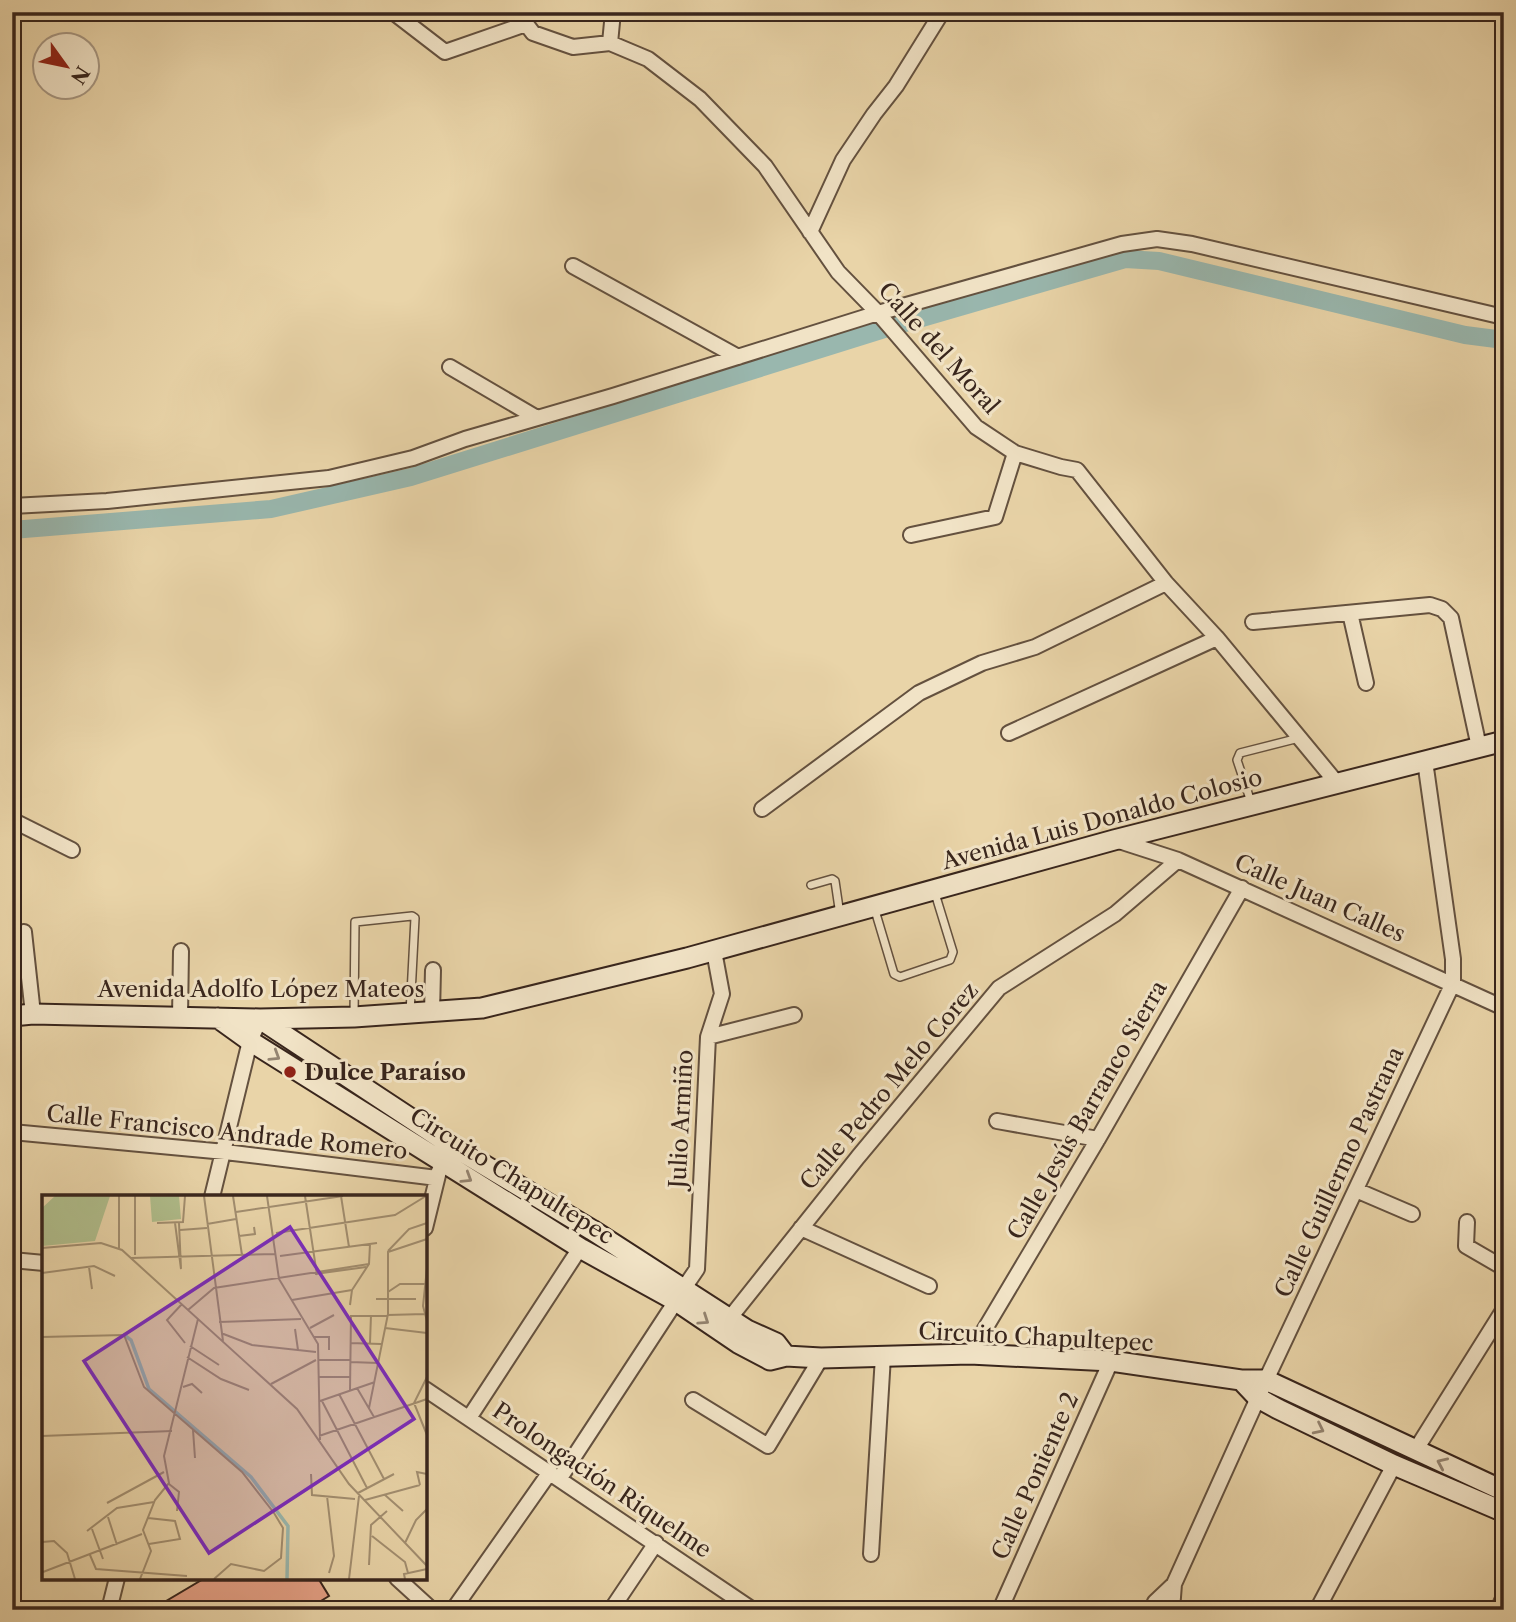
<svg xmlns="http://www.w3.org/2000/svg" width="1516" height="1622" viewBox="0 0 1516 1622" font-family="'Libre Caslon Text',serif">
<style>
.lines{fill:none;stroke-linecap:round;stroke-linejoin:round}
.canal{stroke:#99b7ae;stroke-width:18}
.building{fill:#e39f84;stroke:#38251c;stroke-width:2}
.service-casing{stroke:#64513f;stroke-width:10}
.minor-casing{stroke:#64513f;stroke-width:18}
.secondary-casing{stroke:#38251c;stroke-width:23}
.service{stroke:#f1e3c6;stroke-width:7}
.minor{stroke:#f1e3c6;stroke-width:14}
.secondary{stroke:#f1e3c6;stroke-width:19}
.oneway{stroke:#948471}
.poi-dot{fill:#8f2418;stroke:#f1e3c6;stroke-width:2.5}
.labels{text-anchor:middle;stroke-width:6;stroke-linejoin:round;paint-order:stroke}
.street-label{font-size:23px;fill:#38251c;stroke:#f1e3c6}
.poi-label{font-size:23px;font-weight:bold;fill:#38251c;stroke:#f1e3c6;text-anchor:start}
.inset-river{fill:none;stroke:#99b7ae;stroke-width:3.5}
.inset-road{fill:none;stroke:#a28e70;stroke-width:2}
.view{fill:#7b2cbf;fill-opacity:0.15;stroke:#7b2cbf;stroke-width:3.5}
.inset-edge{fill:none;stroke:#38251c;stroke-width:3.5}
</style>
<rect width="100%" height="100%" fill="#e9d4a8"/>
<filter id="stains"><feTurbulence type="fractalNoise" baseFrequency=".00286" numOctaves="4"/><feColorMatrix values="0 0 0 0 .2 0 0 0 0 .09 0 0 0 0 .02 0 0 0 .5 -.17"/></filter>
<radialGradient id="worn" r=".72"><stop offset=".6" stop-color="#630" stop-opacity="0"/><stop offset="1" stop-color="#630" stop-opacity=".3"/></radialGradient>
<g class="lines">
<path class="canal" d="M12,530L271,509L411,477L888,328L1125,259L1159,261L1465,335L1504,340"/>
</g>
<path class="building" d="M205,1578H318L329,1596L306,1610H151Z"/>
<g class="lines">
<g class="service-casing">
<path id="service" d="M1251,802L1237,760L1240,753L1299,738
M811,885L832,879L835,881L840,915
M874,907L894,974L900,977L950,960L953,952L934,890
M354,1016L355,922L412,916L415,918L410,1013"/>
</g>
<g class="minor-casing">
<path id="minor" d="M393,12L445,52L526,24
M517,12L533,33L573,47L610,43L648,59L700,99L765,166L838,272L878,313L976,427L1015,453L1061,467L1077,470L1166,583L1217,638L1336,782
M610,43L613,12
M810,232L843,160L874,114L896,86L942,12
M573,266L738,357
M450,367L537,418
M12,506L107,501L329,478L413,458L465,439L613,396L878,313L1122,244L1157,239L1192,244L1495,315L1504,314
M911,535L995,517L1015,453
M1350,613L1366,683
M1253,622L1430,605L1442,609L1451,618L1479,747
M1009,733L1217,638
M762,809L919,693L982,663L1035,647L1166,583
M12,820L72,850
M1116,840L1178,860L1504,1008
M24,932L33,1014
M432,1013L433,970
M180,1017L181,951
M708,1037L794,1015
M997,1121L1098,1139
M12,1132L225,1152L437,1178
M1356,1190L1412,1214
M212,1197L250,1041L260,1019
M1467,1222L1466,1246L1504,1268
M425,1228L439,1171
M801,1228L929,1286
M12,1260L44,1263
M684,1288L697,1269L708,1037L722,994L714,951
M729,1319L858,1157L999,988L1115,914L1178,860
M970,1354L1098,1139L1242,888
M425,1389L753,1610
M693,1400L768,1446L821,1358
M469,1418L580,1248
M1415,1451L1504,1309
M560,1478L676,1301
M871,1554L883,1356
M397,1578L432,1610
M109,1610L117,1578
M453,1610L550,1472
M611,1610L656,1543
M1000,1610L1111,1361
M1152,1610L1155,1602L1174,1584
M1172,1610L1174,1584L1266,1380L1453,983V959L1425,761
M1317,1610L1394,1465
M1498,1610L1504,1596"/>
</g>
<g class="secondary-casing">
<path id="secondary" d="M12,1016L33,1014L260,1019L354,1017L482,1008L687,958L1114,840L1504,741
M218,1018L250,1041L580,1248L676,1301L738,1343L770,1360L786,1356L821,1358L970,1354L1111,1361L1241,1380H1266L1504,1491
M260,1019L451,1145L592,1230L747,1330L776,1343L786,1356
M1241,1380L1258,1398L1278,1409L1394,1465L1504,1512"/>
</g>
<use href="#service" class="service"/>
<use href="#minor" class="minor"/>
<use href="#secondary" class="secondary"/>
</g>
<defs><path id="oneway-chevron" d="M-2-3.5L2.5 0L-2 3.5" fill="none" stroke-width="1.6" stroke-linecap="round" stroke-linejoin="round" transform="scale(1.75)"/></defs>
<g class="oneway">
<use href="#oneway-chevron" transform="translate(275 1056) rotate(32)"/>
<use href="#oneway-chevron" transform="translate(467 1178) rotate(32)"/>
<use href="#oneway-chevron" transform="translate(704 1320) rotate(34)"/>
<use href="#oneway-chevron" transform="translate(1319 1429) rotate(26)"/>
<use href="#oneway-chevron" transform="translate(1442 1463) rotate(-156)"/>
</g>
<circle class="poi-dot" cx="290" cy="1072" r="7"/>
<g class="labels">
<g class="street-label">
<text transform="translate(939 348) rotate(48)" y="8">Calle del Moral</text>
<text transform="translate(1102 819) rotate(-15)" y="8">Avenida Luis Donaldo Colosio</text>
<text transform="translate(1320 898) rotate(24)" y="8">Calle Juan Calles</text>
<text x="261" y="997">Avenida Adolfo López Mateos</text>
<text transform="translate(889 1086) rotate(-50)" y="8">Calle Pedro Melo Corez</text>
<text transform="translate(1087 1110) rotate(-60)" y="8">Calle Jesús Barranco Sierra</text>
<text transform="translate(681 1119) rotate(-87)" y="8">Julio Armiño</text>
<text transform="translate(227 1132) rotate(6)" y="8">Calle Francisco Andrade Romero</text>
<text transform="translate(1339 1172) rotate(-65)" y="8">Calle Guillermo Pastrana</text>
<text transform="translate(512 1176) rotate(32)" y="8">Circuito Chapultepec</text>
<text transform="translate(1036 1337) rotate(3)" y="8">Circuito Chapultepec</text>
<text transform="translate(1035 1476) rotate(-66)" y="8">Calle Poniente 2</text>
<text transform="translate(602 1480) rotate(34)" y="8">Prolongación Riquelme</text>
</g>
<g class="poi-label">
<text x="304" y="1080">Dulce Paraíso</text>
</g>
</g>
<g transform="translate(42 1195)">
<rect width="385" height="385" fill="#e9d4a8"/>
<path d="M13,1H68L53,46L0,51V13ZM108,1H137L139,24L110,27Z" fill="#b0be8c"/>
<path class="inset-river" d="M81,139L89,145L107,194L209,282L246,331L245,384"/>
<path class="inset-road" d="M162,1L181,146M191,1L200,60M225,1L237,84L276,149L278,245M263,1L275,80M299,1L307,52M194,17L301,1M115,28L141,27L143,1M133,28L139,74L137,28M165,29L194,24M138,35L165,33M234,38L353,20L384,1M197,41L213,39L212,32M0,53L59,48L80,55L255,214L307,289L385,371M77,53V1M346,56L367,34L385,28M93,60V1M238,61L335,48M89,63L233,59M47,72L50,94M385,73L381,111L385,126M0,78L52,71L73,81M273,79L324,72M346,97L358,89H383M334,104H374M250,105L310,95M140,109L125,125L143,148M308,110L310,95L327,69L328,49M146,115L172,93L327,69M177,127L259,124M268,133L292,120M343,133L385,138M253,134L256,155M179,138L210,150L274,157M0,142L82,140L102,192L200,277L232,318L241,333L239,363L222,376L189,369L172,384M271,142H287V155M308,148L339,149M328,148L329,120M148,151L177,170M145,162L179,184L207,195M276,165H308M308,167L336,168M277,182H308M385,182L372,208L385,240M229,189L274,165M141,192L150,189L160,198M315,193L332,222M308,196L309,121L383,119M297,199L342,284M278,206L333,187M280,206L325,293M327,213L346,119V57L385,44M151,235L153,263M0,241L130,236M277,241L385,204M269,279L270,300L313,304M127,289L137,297L135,316M378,290L375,277L385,279M316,298L352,279M343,300L361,316M285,301L292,361L287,378M323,305L378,290M65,308L122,277M66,322L75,350M106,323L133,326L138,344L107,349M50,334L61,364M45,336L75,313L112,307M330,341L363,367L366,378M0,347L12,346L25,358L33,384M363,348L374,325L385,314M48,360L54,374L145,381M327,370L329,330L345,316M1,377L100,339M98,384L109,356L101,335L113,305L127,288L122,261L156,124M307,384L317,301M363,384L362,379L385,374"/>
<path class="view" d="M248,32L372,224L167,358L42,166Z"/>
<rect width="385" height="385" class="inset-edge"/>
</g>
<rect width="1516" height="1622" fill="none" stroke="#e9d4a8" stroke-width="42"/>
<rect x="14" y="14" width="1488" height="1594" fill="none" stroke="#38251c" stroke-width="3.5"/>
<rect x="21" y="21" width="1474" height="1580" fill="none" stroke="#38251c" stroke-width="2"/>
<g transform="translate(66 66) rotate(123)"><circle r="33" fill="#f1e3c6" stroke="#a79782" stroke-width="2"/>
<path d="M0-5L12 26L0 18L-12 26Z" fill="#8f2418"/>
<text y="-10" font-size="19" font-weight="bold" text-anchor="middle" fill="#38251c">N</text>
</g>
<rect width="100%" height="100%" filter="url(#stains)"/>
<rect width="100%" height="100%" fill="url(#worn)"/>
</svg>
